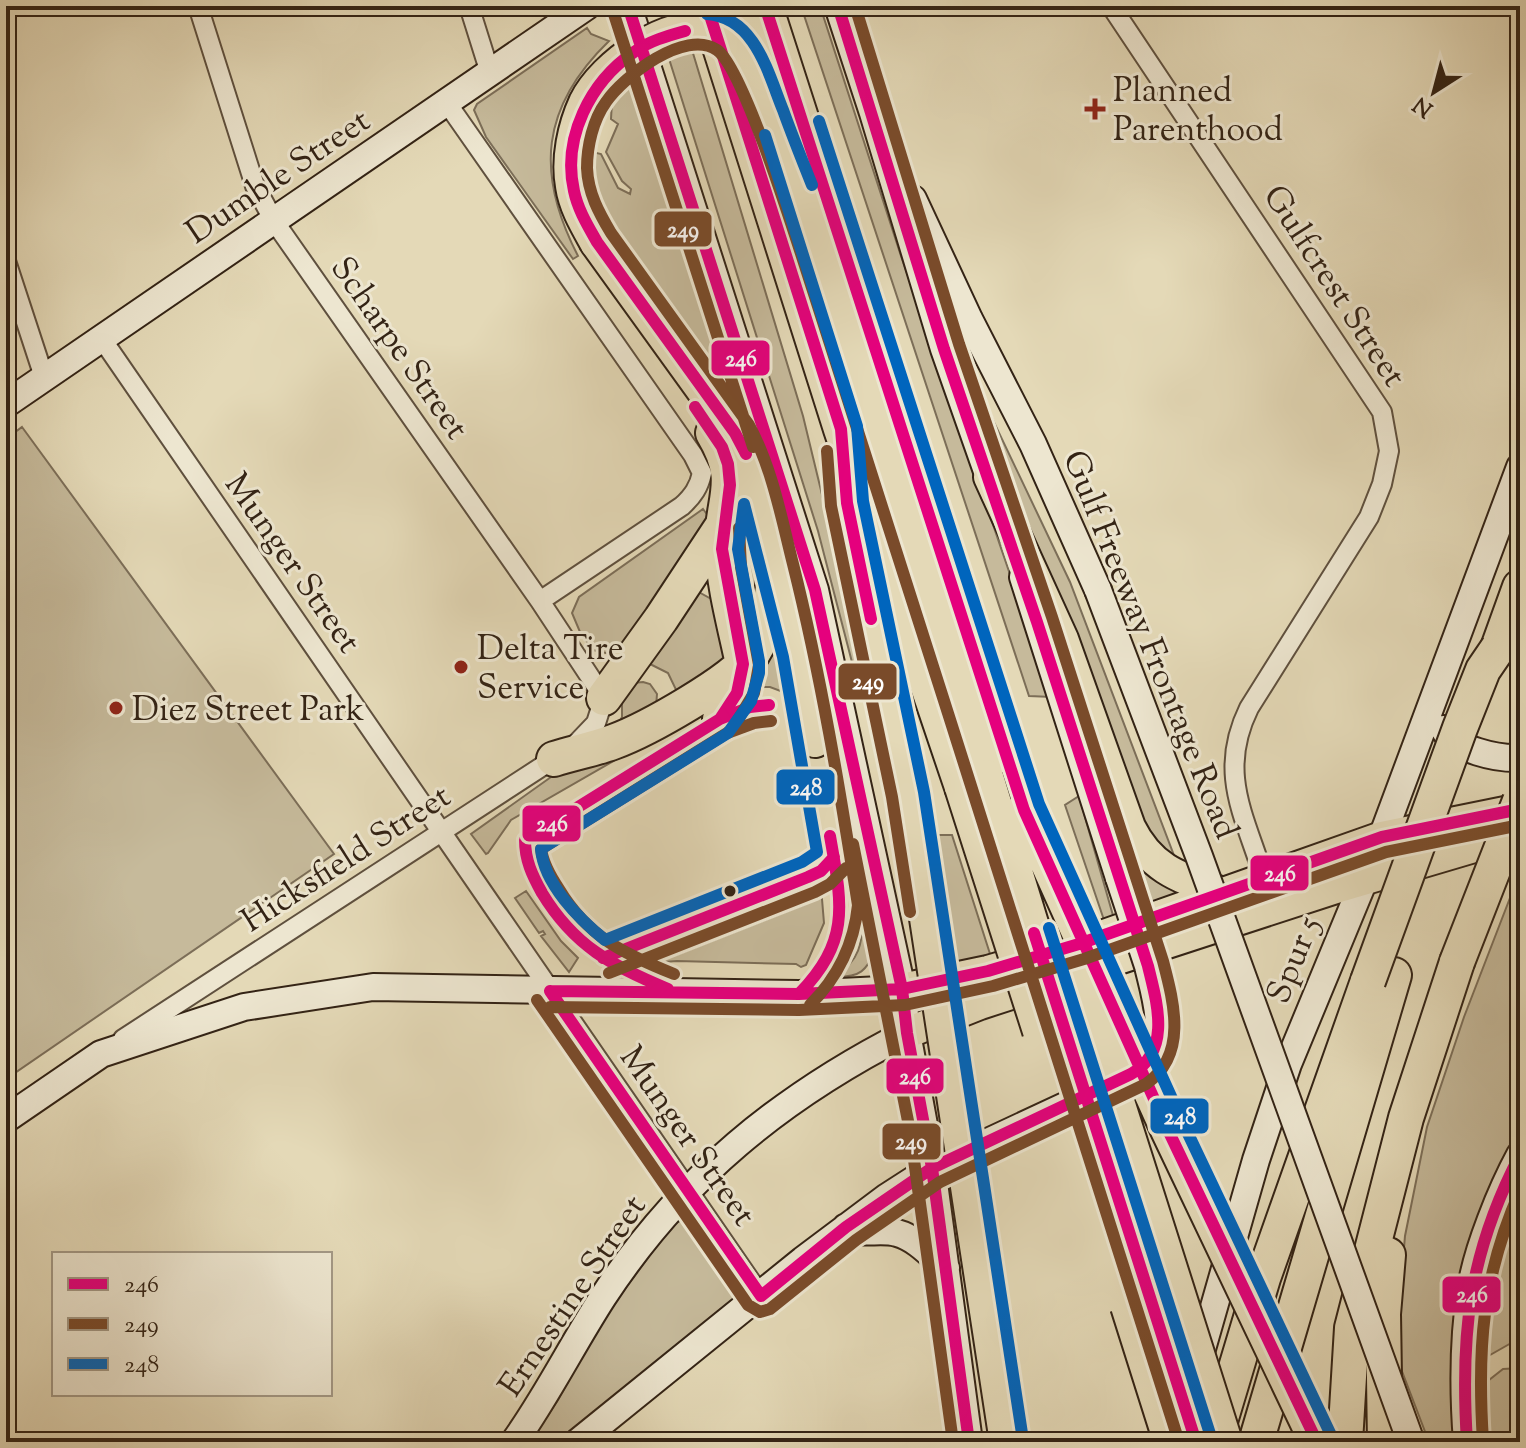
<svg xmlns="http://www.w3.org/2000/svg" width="1526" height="1448" viewBox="0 0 1526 1448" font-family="'Sorts Mill Goudy',serif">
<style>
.green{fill:#c6ba9b;stroke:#7c6e58;stroke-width:2}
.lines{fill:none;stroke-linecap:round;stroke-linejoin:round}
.street-casing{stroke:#5f503e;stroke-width:22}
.secondary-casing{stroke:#332315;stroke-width:30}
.primary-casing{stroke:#332315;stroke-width:34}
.highway-casing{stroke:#332315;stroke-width:38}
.street{stroke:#ede6d0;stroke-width:18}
.secondary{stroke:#ede6d0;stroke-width:26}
.primary{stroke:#e4d9b7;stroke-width:30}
.highway{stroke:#e4d9b7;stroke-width:34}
.secondary-bridge-casing{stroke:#332315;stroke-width:30;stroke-linecap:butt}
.highway-bridge-casing{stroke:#332315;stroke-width:38;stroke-linecap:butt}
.secondary-bridge{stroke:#ede6d0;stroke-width:26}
.highway-bridge{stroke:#e4d9b7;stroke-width:34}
.bus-1-casing{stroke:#ede6d0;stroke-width:18}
.bus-2-casing{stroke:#ede6d0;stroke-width:18}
.bus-3-casing{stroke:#ede6d0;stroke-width:18}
.bus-1{stroke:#e5007d;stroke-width:12}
.bus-2{stroke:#7a4b2a;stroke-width:12}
.bus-3{stroke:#0065bd;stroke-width:12}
.poi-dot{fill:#8f2418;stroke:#ede6d0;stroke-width:3}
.bus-dot{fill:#332315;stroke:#ede6d0;stroke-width:3}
.labels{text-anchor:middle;stroke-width:6;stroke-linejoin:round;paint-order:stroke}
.poi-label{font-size:34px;fill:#332315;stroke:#ede6d0;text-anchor:start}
.street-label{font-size:34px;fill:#332315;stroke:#ede6d0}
.line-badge{stroke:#ede6d0;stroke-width:3}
.badge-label{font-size:22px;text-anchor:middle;font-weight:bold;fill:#fff}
</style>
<rect width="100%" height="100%" fill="#e4d9b7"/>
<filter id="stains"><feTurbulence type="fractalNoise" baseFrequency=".0025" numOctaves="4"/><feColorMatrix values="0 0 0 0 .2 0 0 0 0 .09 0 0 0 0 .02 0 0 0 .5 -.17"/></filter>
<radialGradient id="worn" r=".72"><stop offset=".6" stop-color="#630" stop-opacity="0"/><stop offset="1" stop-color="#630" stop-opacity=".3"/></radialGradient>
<path class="green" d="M801,6H820L901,256L1052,697L1029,696Z
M587,28L591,34L609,41C541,107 535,173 578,256L573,259L486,137L474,110L477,104Z
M689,40L803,416L863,664L853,666L818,531L665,46Z
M633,65L768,478L826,697L876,950C866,971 860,977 837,977L838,973C859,961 862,943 863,921L824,708L765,484L587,199L584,150L601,154L618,188L630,194L631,189L622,181L606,152L618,124L611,119L613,83Z
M981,395L1070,582L1178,866L1149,843L973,398Z
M22,427L334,854L6,1079V439Z
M703,509L709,517L625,644L610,654L593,650L580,632L572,613L579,597Z
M755,538H762L757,595L751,589L738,567Z
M695,590L713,600L729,654L679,696L668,673L648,663Z
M779,637L791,695L770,687H759C756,667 768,652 779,637Z
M643,682L650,684L657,694L656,707L616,730L622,717V694L633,683Z
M614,752L617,759L511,820L488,853L486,854L471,834L551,777L576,763Z
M1079,796L1114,919L1105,923L1065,805Z
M932,835H952L991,957L955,966Z
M1121,840L1187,891L1142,907Z
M1520,872V1132L1490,1187L1474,1230L1456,1442H1429L1395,1353L1405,1236L1427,1127L1464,1017Z
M821,887L824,923L806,965L801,967L796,964L677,961L649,963L637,959C650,953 663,959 678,954L805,904L812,900Z
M526,891L561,941L578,958L569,972L541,936L545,934L543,931L539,933L515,898Z
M1520,1178V1338L1483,1359L1476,1357C1482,1289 1491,1241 1520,1178Z
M687,1218L698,1223L747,1299L562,1442H530L558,1400L602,1320L673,1224Z
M1520,1368V1442H1484L1479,1388L1503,1369Z"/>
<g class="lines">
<g class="street-casing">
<path id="street" d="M469,6L490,73
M1111,6L1382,412L1389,451L1382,484L1369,517L1249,708C1217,773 1245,816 1264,878
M447,103L693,455L702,473C699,487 693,496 682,506L540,601
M6,261L44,377
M102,339L761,1296
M123,1039L575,745L596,723L604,698L540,601L274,221L255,186L198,6"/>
</g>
<g class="secondary-casing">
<path id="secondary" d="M628,6L815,590L902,989L907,1033L932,1168L969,1442
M838,6L873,113L944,349L995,494
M913,199L969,319L1033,444L1098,590
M6,404L587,6
M1023,577L1119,878
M1444,729C1454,750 1498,759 1520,758
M6,1119L101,1054L244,1007L373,987L799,994L902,989
M846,1227C858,1236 881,1228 897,1233C916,1238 931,1255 946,1268
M1198,1363L1256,1160L1288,1064L1382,837L1520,467
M514,1442C547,1396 572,1345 603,1297C681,1178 781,1097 907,1033
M578,1442L803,1260L887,1197L932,1168L1123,1079C1130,1075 1139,1071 1145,1065C1170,1039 1155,996 1148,966
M1467,1442C1463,1391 1463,1339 1471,1288C1477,1249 1501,1190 1520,1155"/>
</g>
<g class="primary-casing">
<path id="primary" d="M989,477L1063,639L1130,827C1151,870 1181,878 1223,893
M902,989L988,971L1079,944L1382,837L1520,809
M907,1033L980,1004L1342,886L1484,844L1520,840"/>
</g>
<g class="highway-casing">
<path id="highway" d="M707,6L841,429L962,787
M739,6L762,79
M765,6L1024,810
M788,164L986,777
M597,242L735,433L749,460L799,654L815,740
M713,433C743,483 721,499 722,547C724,586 735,626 743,664C743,688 734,700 720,719
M847,505L908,794
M1498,648L1520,587
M604,698L661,619L723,525
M554,759C573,753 594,749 613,742C646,730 734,681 753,653C767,631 772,602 774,576
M1215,1438L1263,1278L1368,981
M1256,1442L1394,975
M1345,1442L1352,1328L1406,1118L1457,962
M1385,1442L1383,1314L1388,1255"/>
</g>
<use href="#street" class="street"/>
<use href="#secondary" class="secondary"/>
<use href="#primary" class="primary"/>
<use href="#highway" class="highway"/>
<g class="secondary-bridge-casing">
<path id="secondary-bridge" d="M1098,590L1199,856L1411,1442
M1119,878L1148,966"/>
</g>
<g class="highway-bridge-casing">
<path id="highway-bridge" d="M597,242C587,224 576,206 573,186C568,159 575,127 586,103C604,66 669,20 712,30C729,34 738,48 747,62L797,191
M986,777L1066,1038L1196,1442
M962,787L1040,1031
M908,794L1007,1442
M1024,810L1168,1130L1317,1442
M1457,962L1520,801
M1074,966L1225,1442
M1368,981L1460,728L1483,670L1498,648
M1128,1306L1171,1442"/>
</g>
<use href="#secondary-bridge" class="secondary-bridge"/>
<use href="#highway-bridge" class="highway-bridge"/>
<g class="bus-1-casing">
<path id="bus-1" d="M628,6L815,590L902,989L907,1033L932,1168L969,1442
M707,6L841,429L847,503L871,619
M765,6L1024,810L1168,1130L1317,1442
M685,31C667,36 649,41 634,52C590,82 562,138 574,191C578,210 588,226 597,242L735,433L746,454
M695,407L722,447L728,464L730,485L722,549L743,664L737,693L720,719
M1034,933L1196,1442
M603,958L808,877L821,871L834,857
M668,989C612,966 574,946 542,893C532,875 525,860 525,840L720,719L750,707L769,705
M550,991L761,1296L846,1227L932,1168L1131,1074C1172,1051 1157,1003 1148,966L1037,622L944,349L838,6
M550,991L799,994L902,989L988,971L1079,944L1382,837L1520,809
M799,994C851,940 842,905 830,836
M1467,1442C1460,1333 1469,1253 1520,1155"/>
</g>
<g class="bus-2-casing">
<path id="bus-2" d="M613,11L753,447
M827,451L831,506L892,797L910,912
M733,728L754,693L759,665L741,567L739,528
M853,844L910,1131L953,1442
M609,973L815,892L830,884L846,868
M674,974C624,954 588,937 559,889C551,877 543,864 541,849L727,733L754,723L771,721
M537,1000L748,1305L760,1312L770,1309L856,1240L940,1182L1146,1084C1188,1055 1174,1003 1163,961L1052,617L959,344L855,6
M810,1005C838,977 854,944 858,905C840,791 821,676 793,564C781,516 772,468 749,425L611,233C599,213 588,193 587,168C587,146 593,120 606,102C623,77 685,28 717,50C745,69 802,258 816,300C939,680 1057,1062 1179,1442
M550,1007L799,1010L905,1005L993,986L1084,959L1386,852L1520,825
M1483,1441C1477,1348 1482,1277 1520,1191"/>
</g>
<g class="bus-3-casing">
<path id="bus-3" d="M707,14C755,17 768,73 783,110C792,135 802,160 812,185
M819,121L1039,804L1183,1123L1331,1435
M765,135L857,426L863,501L924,792L1023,1440
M744,504L783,657L817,852L802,862L605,940C579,919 544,884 541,849L728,733L751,701L759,673V661L738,549Z
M1049,928L1211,1437"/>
</g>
<use href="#bus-1" class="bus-1"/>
<use href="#bus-2" class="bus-2"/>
<use href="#bus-3" class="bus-3"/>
</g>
<g class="poi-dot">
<path d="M1091 97h8v8h8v8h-8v8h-8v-8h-8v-8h8z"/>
<circle cx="461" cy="667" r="8"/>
<circle cx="116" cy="708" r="8"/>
</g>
<circle class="bus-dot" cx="730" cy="891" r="7"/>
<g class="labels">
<g class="poi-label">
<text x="1113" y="101">Planned<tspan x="1113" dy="39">Parenthood</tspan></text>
<text x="477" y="659">Delta Tire<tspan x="477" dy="39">Service</tspan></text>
<text x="132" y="720">Diez Street Park</text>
</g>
<g class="street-label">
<text transform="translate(277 175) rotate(-34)" y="12">Dumble Street</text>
<text transform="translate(1336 285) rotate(57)" y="12">Gulfcrest Street</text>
<text transform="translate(401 347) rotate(55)" y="12">Scharpe Street</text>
<text transform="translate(294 562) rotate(55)" y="12">Munger Street</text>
<text transform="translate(1152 644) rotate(68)" y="12">Gulf Freeway Frontage Road</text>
<text transform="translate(345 857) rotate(-33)" y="12">Hicksfield Street</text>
<text transform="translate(1292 959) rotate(-68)" y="12">Spur 5</text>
<text transform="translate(689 1135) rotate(55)" y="12">Munger Street</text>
<text transform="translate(571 1295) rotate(-56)" y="12">Ernestine Street</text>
</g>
</g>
<g class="line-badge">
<rect x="653" y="210" width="60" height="38" rx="8" fill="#7a4b2a"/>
<rect x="710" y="339" width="61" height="38" rx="8" fill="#e5007d"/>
<rect x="837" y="662" width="61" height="39" rx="8" fill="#7a4b2a"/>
<rect x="775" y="768" width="61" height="38" rx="8" fill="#0065bd"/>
<rect x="521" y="804" width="61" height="39" rx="8" fill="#e5007d"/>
<rect x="1249" y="854" width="61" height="38" rx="8" fill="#e5007d"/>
<rect x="885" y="1057" width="60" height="38" rx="8" fill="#e5007d"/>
<rect x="1149" y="1097" width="61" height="38" rx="8" fill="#0065bd"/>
<rect x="881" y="1122" width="61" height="39" rx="8" fill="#7a4b2a"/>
<rect x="1441" y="1275" width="61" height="39" rx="8" fill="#e5007d"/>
</g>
<g class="badge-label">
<text x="683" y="237">249</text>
<text x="741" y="366">246</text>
<text x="868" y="689">249</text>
<text x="806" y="795">248</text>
<text x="552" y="831">246</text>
<text x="1280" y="881">246</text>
<text x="915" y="1084">246</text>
<text x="1180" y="1124">248</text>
<text x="911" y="1149">249</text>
<text x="1472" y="1302">246</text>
</g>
<rect width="1526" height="1448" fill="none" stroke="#e4d9b7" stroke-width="32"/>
<rect x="8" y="8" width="1510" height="1432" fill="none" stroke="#332315" stroke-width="4"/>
<rect x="16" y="16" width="1494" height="1416" fill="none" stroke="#332315" stroke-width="2"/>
<rect x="52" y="1252" width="280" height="144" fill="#ede6d0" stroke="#a39885" stroke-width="2"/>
<rect x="68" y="1278" width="40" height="12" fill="#e5007d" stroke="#a39885" stroke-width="2"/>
<text x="124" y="1292" font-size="24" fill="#332315">246</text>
<rect x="68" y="1318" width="40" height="12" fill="#7a4b2a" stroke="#a39885" stroke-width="2"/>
<text x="124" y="1332" font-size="24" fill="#332315">249</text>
<rect x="68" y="1358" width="40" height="12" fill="#0065bd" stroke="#a39885" stroke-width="2"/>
<text x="124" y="1372" font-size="24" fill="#332315">248</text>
<g transform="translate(1434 92) rotate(216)" stroke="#ede6d0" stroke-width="6" paint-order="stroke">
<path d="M0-6L14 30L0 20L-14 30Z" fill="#332315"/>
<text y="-12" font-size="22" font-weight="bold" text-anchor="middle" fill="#332315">N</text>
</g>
<rect width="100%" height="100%" filter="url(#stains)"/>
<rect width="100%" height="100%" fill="url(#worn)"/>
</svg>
